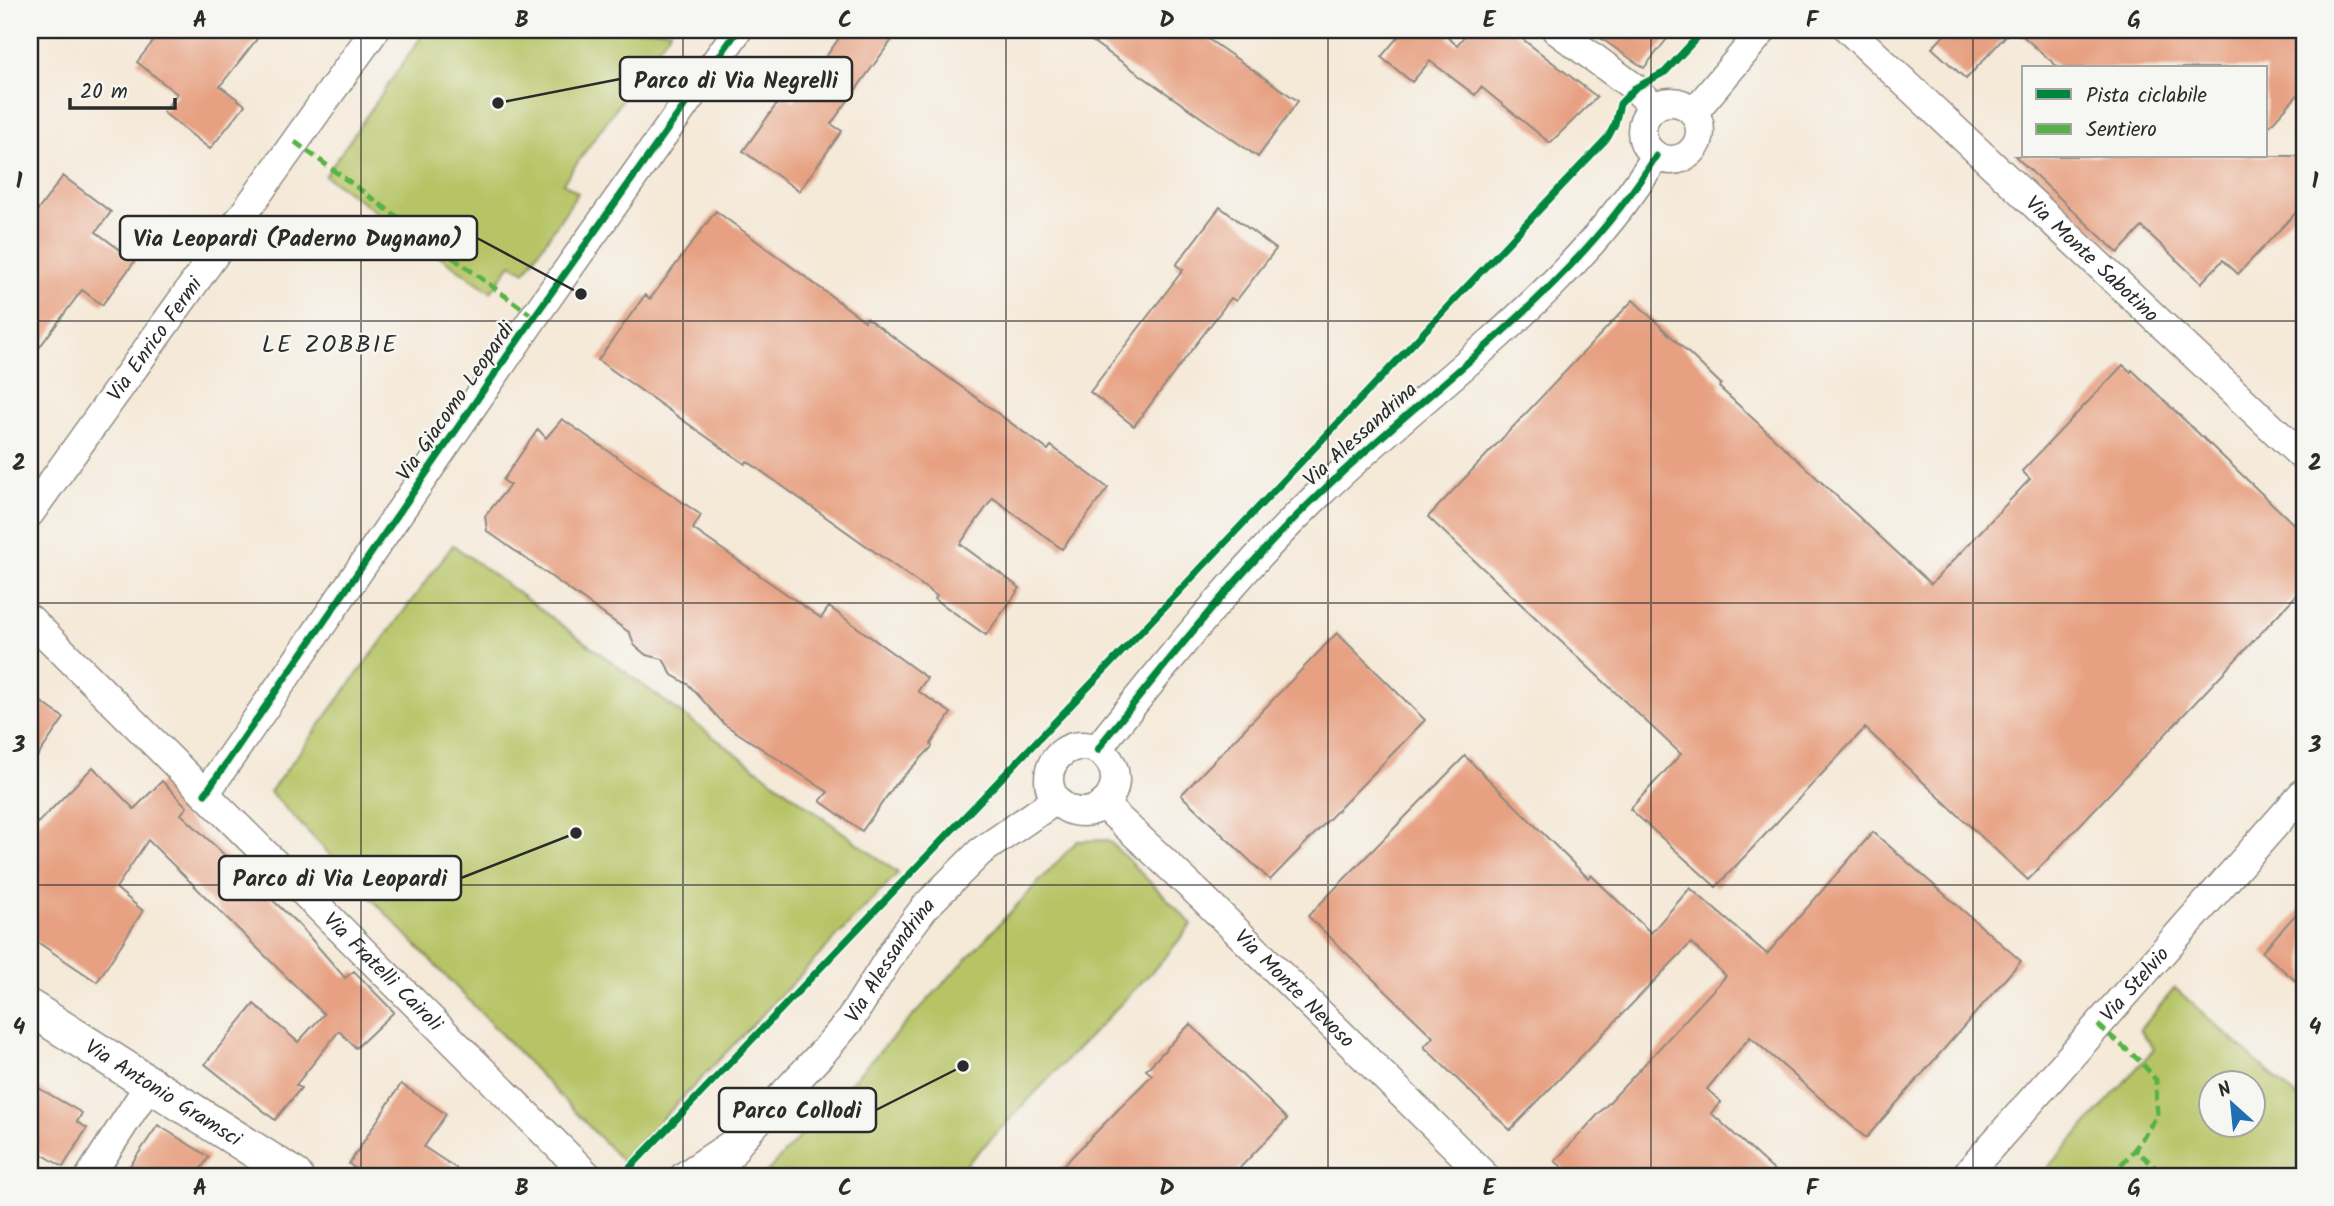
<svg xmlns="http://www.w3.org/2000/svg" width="2334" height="1206" viewBox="0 0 2334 1206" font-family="Kalam,sans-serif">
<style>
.green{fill:#b7c466;stroke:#717848;stroke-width:2;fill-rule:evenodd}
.building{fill:#e7a081}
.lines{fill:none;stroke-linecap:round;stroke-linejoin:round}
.minor-casing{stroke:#908a82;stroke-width:31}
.tertiary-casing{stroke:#908a82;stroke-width:38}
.minor{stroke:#fff;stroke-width:28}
.tertiary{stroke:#fff;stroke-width:35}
.quiet{stroke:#56b246;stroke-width:5;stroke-dasharray:10 5;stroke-linecap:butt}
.cycleway-casing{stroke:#f6f6f2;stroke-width:11}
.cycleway{stroke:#00873e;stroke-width:7}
.grid{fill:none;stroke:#2b2b2b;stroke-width:2;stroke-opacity:0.55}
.labels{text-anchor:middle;stroke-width:5;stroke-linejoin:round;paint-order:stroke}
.street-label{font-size:21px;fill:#2b2b2b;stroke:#f6f6f2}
.quarter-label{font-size:24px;letter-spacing:2px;fill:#2b2b2b;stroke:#f6f6f2}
.leader{fill:none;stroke:#2b2b2b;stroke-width:2.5}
.callout-dot{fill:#2b2b2b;stroke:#f6f6f2;stroke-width:2.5}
.callout{fill:#f6f6f2;stroke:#2b2b2b;stroke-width:2.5}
.callout-label{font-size:23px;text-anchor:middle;font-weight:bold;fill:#2b2b2b}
.neatline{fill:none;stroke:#2b2b2b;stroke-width:2.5}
.grid-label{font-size:23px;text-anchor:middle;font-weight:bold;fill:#2b2b2b}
</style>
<rect width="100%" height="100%" fill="#f6f6f2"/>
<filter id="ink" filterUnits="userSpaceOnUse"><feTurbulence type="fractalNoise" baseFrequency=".0143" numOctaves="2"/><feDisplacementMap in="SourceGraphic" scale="14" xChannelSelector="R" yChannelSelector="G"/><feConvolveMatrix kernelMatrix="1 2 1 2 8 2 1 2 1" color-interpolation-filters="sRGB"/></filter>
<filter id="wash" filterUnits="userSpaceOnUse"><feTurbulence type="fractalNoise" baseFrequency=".00686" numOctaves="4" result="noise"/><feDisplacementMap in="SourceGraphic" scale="28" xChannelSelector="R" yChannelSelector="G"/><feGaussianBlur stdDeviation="1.57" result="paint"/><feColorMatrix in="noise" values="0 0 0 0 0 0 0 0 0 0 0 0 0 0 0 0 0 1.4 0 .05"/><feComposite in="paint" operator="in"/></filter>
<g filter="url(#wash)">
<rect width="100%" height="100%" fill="#f5e9d8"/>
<path class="green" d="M426,30H671L563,183L578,193L525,272L511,264L491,292L325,176Z
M453,545L898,873L622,1161L270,792Z
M1108,840L1192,924L1162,961L955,1176H763L1077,841Z
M2175,988L2304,1104V1176H2040L2154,1049L2140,1029ZM2212,1084H2254V1126H2212Z"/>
<g id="blocks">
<path class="building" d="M162,30H264L220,86L245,105L210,149L163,112L177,94L137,62Z
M845,30H899L831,124L842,131L799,191L743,151L784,94L794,101Z
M1076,30H1195L1298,101L1258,157Z
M1388,30H1455L1448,38L1457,45L1469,30H1511L1597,97L1550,143L1481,87L1475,95L1430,61L1412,82L1381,57L1398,37Z
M1589,30H1674L1644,68Z
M1949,30H2011L1966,79L1932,48Z
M2016,30H2304V88L2266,130V68H2059Z
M2015,156H2304V204L2238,274L2223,260L2201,283L2142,227L2118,253Z
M63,176L111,212L96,232L135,261L102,305L82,290L30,360V221Z
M1220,207L1276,249L1236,301L1231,298L1134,426L1090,392L1183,270L1176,265Z
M716,211L865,321L867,318L1048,450L1051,446L1108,488L1062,549L993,498L960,544L1020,588L986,635L935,599L937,596L747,461L745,464L598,360L645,295L650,299Z
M1633,300L1721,384L1719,387L1931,584L2030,479L2022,471L2123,365L2131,372L2132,370L2304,534V587L2028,880L1865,728L1716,887L1630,809L1681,754L1428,517Z
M562,419L701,515L693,529L821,618L829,607L927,678L918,691L951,713L931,744L932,747L895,785L862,831L820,801L828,792L724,724L689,685L672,675L663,659L646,655L634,645L630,633L487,531L485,516L510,485L503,480L538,429L546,438Z
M1337,633L1425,720L1270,880L1181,795Z
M30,694L64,718L30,767Z
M1465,756L1588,878L1591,875L1651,933L1690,888L1767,954L1873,832L2021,961L1866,1138L1750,1037L1707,1089L1721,1102L1711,1113L1780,1176H1572L1555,1161L1726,976L1691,943L1510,1130L1424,1047L1433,1037L1308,916Z
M93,767L134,809L162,781L187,807L181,814L300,926L345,978L354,971L394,1012L356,1048L339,1031L296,1085L301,1088L275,1120L205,1064L254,1004L298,1042L324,1014L148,840L116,888L143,911L97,982L30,937V831Z
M2304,905V988L2262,952Z
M1190,1024L1287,1119L1232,1176H1053L1152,1075L1146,1070Z
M30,1083L82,1113L77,1122L87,1128L63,1167L30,1147Z
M401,1084L446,1114L424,1147L468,1176H366L349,1164Z
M158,1125L209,1157L196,1176H123Z"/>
</g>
</g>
<g filter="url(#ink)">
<use href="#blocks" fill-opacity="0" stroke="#908a82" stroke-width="2"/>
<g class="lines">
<g class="minor-casing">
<g id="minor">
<path d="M1556,30L1635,88L1654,107"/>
<path id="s1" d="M1849,30L2304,458"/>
<circle cx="1671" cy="131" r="29"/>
<path d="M1694,112L1763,30"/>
<path id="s2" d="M30,513L375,30"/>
<path id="s3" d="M30,619L588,1176"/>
<circle cx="1082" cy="779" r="33"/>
<path d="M1098,750L1105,739C1173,655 1239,571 1317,496C1431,385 1571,294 1656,156"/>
<path d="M205,794L534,317L738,30"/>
<path id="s4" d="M1103,804L1203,898L1485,1176"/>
<path d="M90,1176L149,1085"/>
<path d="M684,1176L733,1143"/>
<path id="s5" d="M716,1176L742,1138L823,1052L850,1020L901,939L925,907L980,852L1056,800"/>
<path id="s6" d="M1965,1176L2304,792"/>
</g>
</g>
<g class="tertiary-casing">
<g id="tertiary">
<path id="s7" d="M30,1008L295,1176"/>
</g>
</g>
<use href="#minor" class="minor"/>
<use href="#tertiary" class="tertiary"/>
<path class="quiet" d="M295,142L534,317
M2098,1025L2142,1063L2156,1080L2157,1116L2135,1149L2165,1176
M2111,1176L2135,1149"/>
<g class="cycleway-casing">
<path id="cycleway" d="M1098,750L1105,739C1173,655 1239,571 1317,496C1431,385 1571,294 1656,156
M205,794L534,317L738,30
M622,1176L1135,638L1608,137L1615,124L1620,104L1635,88L1665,72L1704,30"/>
</g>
<use href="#cycleway" class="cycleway"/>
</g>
</g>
<path class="grid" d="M361,30V1176M683,30V1176M1006,30V1176M1328,30V1176M1651,30V1176M1973,30V1176M30,321H2304M30,603H2304M30,885H2304"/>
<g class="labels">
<g class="street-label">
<text dy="7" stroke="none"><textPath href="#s1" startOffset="334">Via Monte Sabotino</textPath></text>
<text dy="7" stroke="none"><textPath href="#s2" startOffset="214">Via Enrico Fermi</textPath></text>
<text transform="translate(455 401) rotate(-55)" y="7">Via Giacomo Leopardi</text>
<text transform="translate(1360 434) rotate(-42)" y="7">Via Alessandrina</text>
<text dy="7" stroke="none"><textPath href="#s5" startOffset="278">Via Alessandrina</textPath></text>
<text dy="7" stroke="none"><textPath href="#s3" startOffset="499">Via Fratelli Cairoli</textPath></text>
<text dy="7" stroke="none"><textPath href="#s6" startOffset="256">Via Stelvio</textPath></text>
<text dy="7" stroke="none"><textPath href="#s4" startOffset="266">Via Monte Nevoso</textPath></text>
<text dy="7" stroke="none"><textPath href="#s7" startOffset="158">Via Antonio Gramsci</textPath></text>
</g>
<g class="quarter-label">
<text x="330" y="352">LE ZOBBIE</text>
</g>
</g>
<path class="leader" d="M498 103L620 79M581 294L477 238M576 833L461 878M963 1066L876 1110"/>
<g class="callout-dot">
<circle cx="498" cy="103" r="7"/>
<circle cx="581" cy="294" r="7"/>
<circle cx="576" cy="833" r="7"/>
<circle cx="963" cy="1066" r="7"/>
</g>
<g class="callout">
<rect x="620" y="57" width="232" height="44" rx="7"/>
<rect x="120" y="216" width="357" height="44" rx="7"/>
<rect x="219" y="856" width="242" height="44" rx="7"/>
<rect x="719" y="1088" width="157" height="44" rx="7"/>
</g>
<g class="callout-label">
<text x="736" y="88">Parco di Via Negrelli</text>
<text x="298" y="246">Via Leopardi (Paderno Dugnano)</text>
<text x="340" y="886">Parco di Via Leopardi</text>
<text x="797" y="1118">Parco Collodi</text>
</g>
<rect width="2334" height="1206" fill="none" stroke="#f6f6f2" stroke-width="77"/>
<rect x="2022" y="66" width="245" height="91" fill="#f6f6f2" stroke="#a5a5a2" stroke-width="2"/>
<rect x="2036" y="89" width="35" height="10" fill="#00873e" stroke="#a5a5a2" stroke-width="2"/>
<text x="2086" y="102" font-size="21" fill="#2b2b2b">Pista ciclabile</text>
<rect x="2036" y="124" width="35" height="10" fill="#56b246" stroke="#a5a5a2" stroke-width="2"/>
<text x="2086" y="136" font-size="21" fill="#2b2b2b">Sentiero</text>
<g transform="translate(2232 1104) rotate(333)"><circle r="33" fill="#f6f6f2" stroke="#a5a5a2" stroke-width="2"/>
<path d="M0-5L12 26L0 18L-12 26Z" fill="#1f6fb2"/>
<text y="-10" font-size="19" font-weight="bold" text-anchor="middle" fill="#2b2b2b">N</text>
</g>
<path d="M70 98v10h105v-10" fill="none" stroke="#2b2b2b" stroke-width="3.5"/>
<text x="80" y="98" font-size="21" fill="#2b2b2b" stroke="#f6f6f2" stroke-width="5" paint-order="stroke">20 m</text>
<rect x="38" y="38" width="2258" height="1130" class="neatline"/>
<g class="grid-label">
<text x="200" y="27">A</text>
<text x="522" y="27">B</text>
<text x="845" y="27">C</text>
<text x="1167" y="27">D</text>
<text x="1489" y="27">E</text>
<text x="1812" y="27">F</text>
<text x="2134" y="27">G</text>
<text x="19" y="188">1</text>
<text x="2315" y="188">1</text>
<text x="19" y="470">2</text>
<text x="2315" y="470">2</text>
<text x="19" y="752">3</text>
<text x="2315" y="752">3</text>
<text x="19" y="1034">4</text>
<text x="2315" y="1034">4</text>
<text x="200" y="1195">A</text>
<text x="522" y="1195">B</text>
<text x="845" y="1195">C</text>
<text x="1167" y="1195">D</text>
<text x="1489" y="1195">E</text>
<text x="1812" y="1195">F</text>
<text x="2134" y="1195">G</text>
</g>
</svg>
